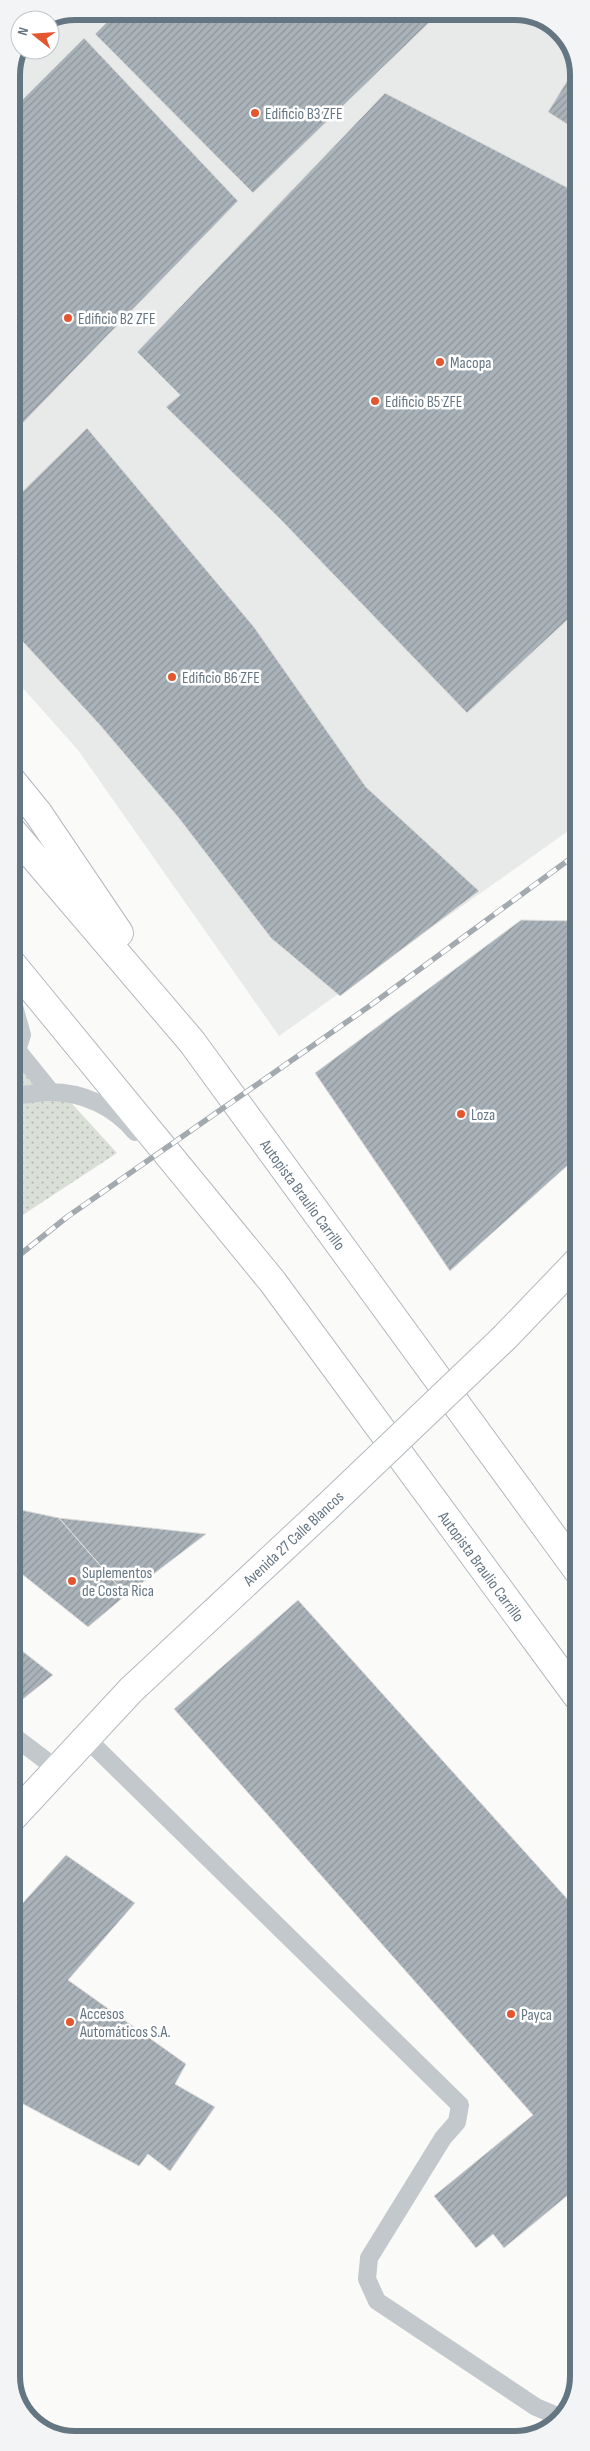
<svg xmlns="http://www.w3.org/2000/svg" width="590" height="2451" viewBox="0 0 590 2451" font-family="'Sofia Sans Condensed',sans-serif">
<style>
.built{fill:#e8e9e9}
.park{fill:url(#park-dots)}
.building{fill:url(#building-hatch);stroke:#dcdcda}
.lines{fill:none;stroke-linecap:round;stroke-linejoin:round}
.secondary-casing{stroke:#b3babf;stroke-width:30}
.highway-casing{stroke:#b4b9bd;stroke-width:30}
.lane{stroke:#c3c8cc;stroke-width:18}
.secondary{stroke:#fff;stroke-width:28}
.highway{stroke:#fff;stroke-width:28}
.rail-casing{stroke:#a2aab0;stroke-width:5.5}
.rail{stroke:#fff;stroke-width:4;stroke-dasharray:11;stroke-linecap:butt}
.secondary-bridge-casing{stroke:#b3babf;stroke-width:30;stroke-linecap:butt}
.secondary-bridge{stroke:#fff;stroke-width:28}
.poi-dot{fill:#e4572e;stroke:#fff;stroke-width:2}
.labels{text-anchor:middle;stroke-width:5;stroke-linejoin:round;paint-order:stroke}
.poi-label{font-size:16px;fill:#657683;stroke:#fff;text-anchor:start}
.street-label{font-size:16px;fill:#657683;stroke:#fff}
.rim{fill:none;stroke:#657683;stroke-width:6}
</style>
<defs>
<pattern id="park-dots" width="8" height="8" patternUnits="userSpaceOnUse" patternTransform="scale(1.25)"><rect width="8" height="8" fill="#dadfd7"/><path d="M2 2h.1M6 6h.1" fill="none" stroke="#b4b9b4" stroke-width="1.8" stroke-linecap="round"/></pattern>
<pattern id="building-hatch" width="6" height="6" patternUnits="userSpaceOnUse" patternTransform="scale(1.25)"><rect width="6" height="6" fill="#aab3b9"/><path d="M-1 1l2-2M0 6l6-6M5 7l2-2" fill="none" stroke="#8e969c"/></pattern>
</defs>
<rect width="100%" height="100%" fill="#fafaf8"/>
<path class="built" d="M75,11L523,12L560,30L578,63V824L279,1036L78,750L12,676L11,75L22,50H50V22Z"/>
<path class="park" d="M12,1038L117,1153L12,1222Z"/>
<path class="building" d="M118,11L440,12L253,193L95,34Z
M84,38L238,201L11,435V111Z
M578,63V131L548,112Z
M385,93L578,193V610L467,713L281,520L166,407L180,395L137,352Z
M87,428L254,627L366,787L479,891L340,996L271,938L178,817L99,724L12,630L11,503Z
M521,920L578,921V1156L450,1271L315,1073Z
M12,1508L59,1518L126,1595L88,1627L12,1566Z
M59,1518L206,1534L126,1595Z
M298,1600L579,1912V2186L504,2248L493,2234L476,2248L434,2196L533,2115L174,1709Z
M12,1643L53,1675L23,1699H12Z
M66,1855L135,1903L68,1980L186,2064L175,2084L215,2107L170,2171L148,2154L139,2166L12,2098V1915Z"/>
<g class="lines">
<g class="secondary-casing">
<path id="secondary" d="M505,1337L578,1261
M12,1818L131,1690L326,1508"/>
</g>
<g class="highway-casing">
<g id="highway">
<path d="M12,781L38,813L119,933"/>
<path id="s1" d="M12,831L192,1042L578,1571"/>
<path id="s2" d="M12,964L272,1281L578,1697"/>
</g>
</g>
<path class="lane" d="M12,999L22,1035L17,1050
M12,1050H17L51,1092
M12,1095C25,1096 37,1092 50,1092C83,1092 115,1107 135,1132
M12,1735L57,1769
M86,1738L460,2105L457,2122L443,2138L369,2258L367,2279L377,2301L536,2407L562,2418"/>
<use href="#secondary" class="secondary"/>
<use href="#highway" class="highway"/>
<g class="rail-casing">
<path id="rail" d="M12,1261L67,1217L371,1005L578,853"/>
</g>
<use href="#rail" class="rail"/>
<g class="secondary-bridge-casing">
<path id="secondary-bridge" d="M326,1508L505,1337"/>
</g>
<use href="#secondary-bridge" class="secondary-bridge"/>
</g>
<g class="poi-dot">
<circle cx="255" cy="113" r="5"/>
<circle cx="68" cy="318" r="5"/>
<circle cx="440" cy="362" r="5"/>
<circle cx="375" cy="401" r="5"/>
<circle cx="172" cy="677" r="5"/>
<circle cx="461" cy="1114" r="5"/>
<circle cx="72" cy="1581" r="5"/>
<circle cx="511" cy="2014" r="5"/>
<circle cx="70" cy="2022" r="5"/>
</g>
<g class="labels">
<g class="poi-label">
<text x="265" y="119">Edificio B3 ZFE</text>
<text x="78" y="324">Edificio B2 ZFE</text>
<text x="450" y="368">Macopa</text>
<text x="385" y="407">Edificio B5 ZFE</text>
<text x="182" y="683">Edificio B6 ZFE</text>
<text x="471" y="1120">Loza</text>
<text x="82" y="1578">Suplementos<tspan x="82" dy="18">de Costa Rica</tspan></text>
<text x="80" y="2019">Accesos<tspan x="80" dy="18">Automáticos S.A.</tspan></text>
<text x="521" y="2020">Payca</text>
</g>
<g class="street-label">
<text dy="6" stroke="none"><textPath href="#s1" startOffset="466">Autopista Braulio Carrillo</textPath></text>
<text transform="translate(293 1538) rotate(-43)" y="6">Avenida 27 Calle Blancos</text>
<text dy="6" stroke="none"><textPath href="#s2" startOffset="764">Autopista Braulio Carrillo</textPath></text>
</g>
</g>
<path d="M0 0H590V2451H0ZM75 20H515A55 55 0 0 1 570 75V2376A55 55 0 0 1 515 2431H75A55 55 0 0 1 20 2376V75A55 55 0 0 1 75 20Z" fill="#f3f4f5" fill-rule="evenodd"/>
<path class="rim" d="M75 20H515A55 55 0 0 1 570 75V2376A55 55 0 0 1 515 2431H75A55 55 0 0 1 20 2376V75A55 55 0 0 1 75 20Z"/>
<g transform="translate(35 35) rotate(287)"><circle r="24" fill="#ffffff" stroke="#c1c8cd"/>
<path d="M0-4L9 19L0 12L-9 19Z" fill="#e4572e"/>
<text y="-8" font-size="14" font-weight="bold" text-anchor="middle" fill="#657683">N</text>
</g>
</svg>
